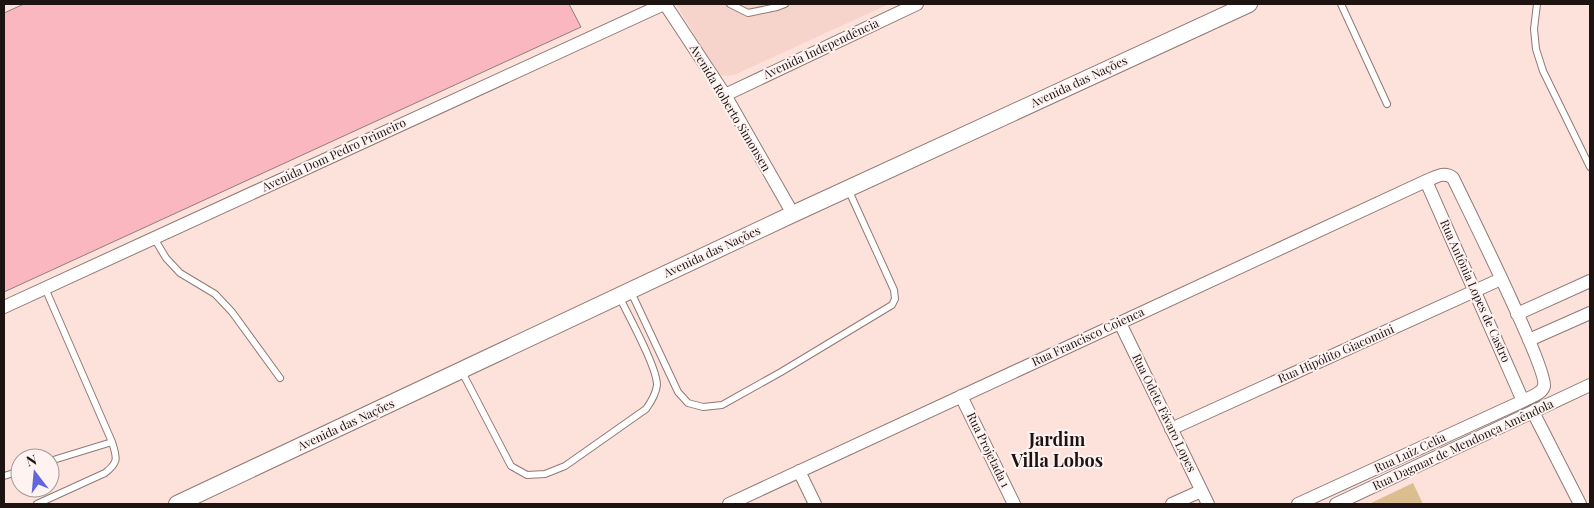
<svg xmlns="http://www.w3.org/2000/svg" width="1594" height="508" viewBox="0 0 1594 508" font-family="'Playfair Display',serif">
<style>
.built{fill:#f7d4cb}
.green{fill:#dbbe8f}
.building{fill:#fab7c0;stroke:#947b7e}
.lines{fill:none;stroke-linecap:round;stroke-linejoin:round}
.service-casing{stroke:#917974;stroke-width:8}
.minor-casing{stroke:#917974;stroke-width:14}
.tertiary-casing{stroke:#917974;stroke-width:18}
.service{stroke:#fff;stroke-width:6}
.minor{stroke:#fff;stroke-width:12}
.tertiary{stroke:#fff;stroke-width:16}
.labels{text-anchor:middle;stroke-width:4;stroke-linejoin:round;paint-order:stroke}
.street-label{font-size:12px;fill:#1d1412;stroke:#fef3f1}
.district-label{font-size:18px;font-weight:bold;fill:#1d1412;stroke:#fef3f1}
</style>
<rect width="100%" height="100%" fill="#fde2db"/>
<path class="built" d="M676,4H889L734,75L723,76L717,73Z"/>
<path class="green" d="M1413,483L1423,504H1369Z"/>
<path class="building" d="M24,4H569L581,27L4,292V13Z"/>
<g class="lines">
<g class="service-casing">
<path id="service" d="M730,4L748,13L777,7L785,4
M1341,4L1387,104
M1537,4L1534,29L1536,49L1543,71L1590,167
M154,238L166,258L180,273L215,294L232,312L280,378
M631,292L678,392L688,403L703,407L722,405L781,372L892,305L895,299L894,290L848,189
M462,372L511,466L527,475L545,474L565,466L646,409C651,402 656,394 657,385C657,367 628,315 619,296
M50,461L112,442
M4,476L20,471
M37,504L105,473C119,462 117,458 112,442L45,288"/>
</g>
<g class="minor-casing">
<path id="minor" d="M665,4L725,95L793,214
M725,95L917,4
M1426,181L1523,401
M4,307L664,4
M1517,314L1590,281
M1120,323L1208,504
M1529,340L1590,313
M961,396L1014,504
M1533,412L1580,504
M1171,429L1501,279
M799,471L815,504
M729,504L1426,181C1436,177 1444,171 1453,178C1466,205 1548,370 1544,386C1542,394 1530,397 1523,401L1298,504
M1172,504L1201,491
M1336,504L1590,385"/>
</g>
<g class="tertiary-casing">
<path id="tertiary" d="M177,504L793,214L1249,4"/>
</g>
<use href="#service" class="service"/>
<use href="#minor" class="minor"/>
<use href="#tertiary" class="tertiary"/>
</g>
<g class="labels">
<g class="street-label">
<text transform="translate(821 49) rotate(-25)" y="4">Avenida Independência</text>
<text transform="translate(1079 82) rotate(-25)" y="4">Avenida das Nações</text>
<text transform="translate(730 108) rotate(59)" y="4">Avenida Roberto Simonsen</text>
<text transform="translate(334 155) rotate(-25)" y="4">Avenida Dom Pedro Primeiro</text>
<text transform="translate(712 252) rotate(-25)" y="4">Avenida das Nações</text>
<text transform="translate(1475 291) rotate(66)" y="4">Rua Antônia Lopes de Castro</text>
<text transform="translate(1088 337) rotate(-25)" y="4">Rua Francisco Coienca</text>
<text transform="translate(1336 354) rotate(-24)" y="4">Rua Hipólito Giacomini</text>
<text transform="translate(1164 413) rotate(64)" y="4">Rua Odete Fávaro Lopes</text>
<text transform="translate(346 425) rotate(-25)" y="4">Avenida das Nações</text>
<text transform="translate(1463 445) rotate(-25)" y="4">Rua Dagmar de Mendonça Amêndola</text>
<text transform="translate(988 450) rotate(64)" y="4">Rua Projetada 1</text>
<text transform="translate(1410 453) rotate(-25)" y="4">Rua Luiz Celia</text>
</g>
<g class="district-label">
<text x="1057" y="446">Jardim<tspan x="1057" dy="21">Villa Lobos</tspan></text>
</g>
</g>
<rect width="1594" height="508" fill="none" stroke="#1d1412" stroke-width="10"/>
<g transform="translate(35 473) rotate(344)"><circle r="24" fill="#fef3f1" stroke="#a49a98"/>
<path d="M0-4L9 19L0 12L-9 19Z" fill="#6265de"/>
<text y="-8" font-size="14" font-weight="bold" text-anchor="middle" fill="#1d1412">N</text>
</g>
</svg>
